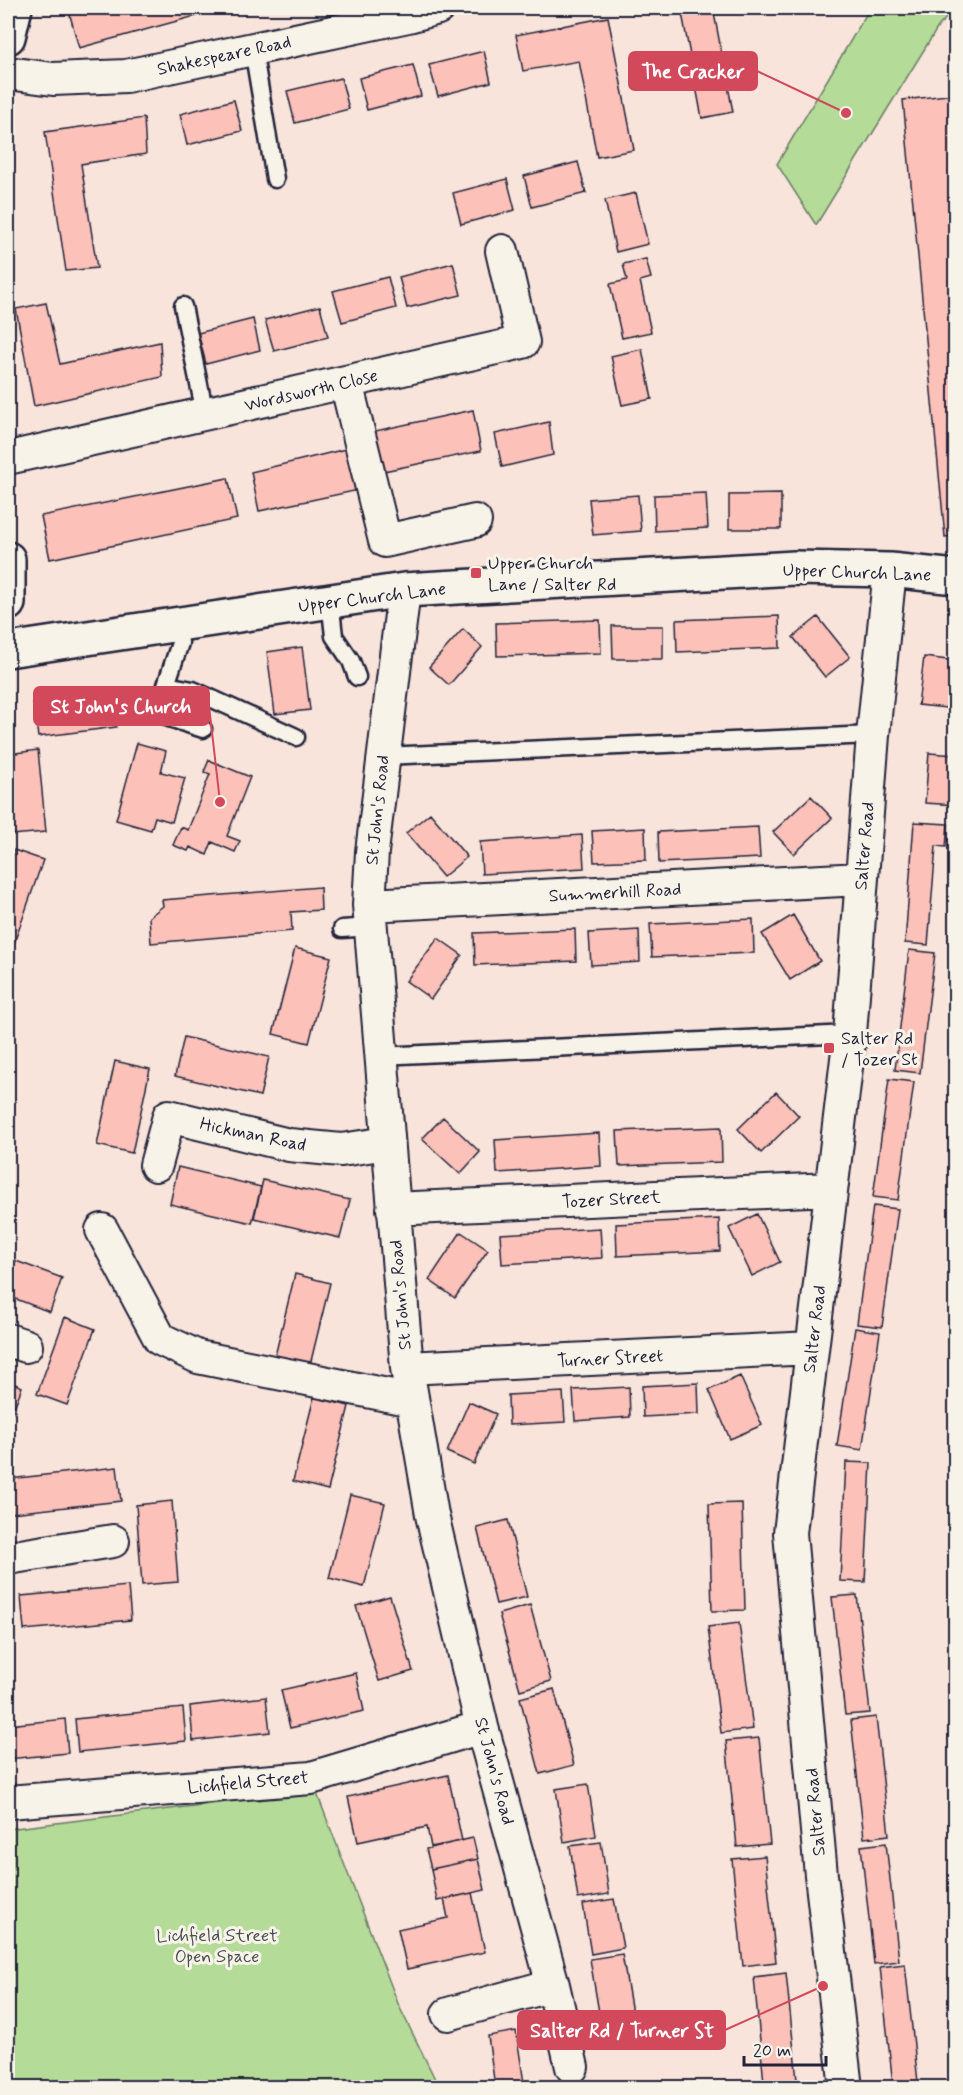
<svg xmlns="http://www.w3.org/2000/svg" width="963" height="2095" viewBox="0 0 963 2095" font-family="Mynerve,sans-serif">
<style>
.green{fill:#b4db97;stroke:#6b7e69;stroke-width:1.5}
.building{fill:#fcc1b8;stroke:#22223b;stroke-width:1.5}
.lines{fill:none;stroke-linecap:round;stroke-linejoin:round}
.service-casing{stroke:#22223b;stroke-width:21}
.minor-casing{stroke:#22223b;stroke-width:36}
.tertiary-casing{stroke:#22223b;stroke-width:38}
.secondary-casing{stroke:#22223b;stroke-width:38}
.service{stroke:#f7f3e8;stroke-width:16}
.minor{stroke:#f7f3e8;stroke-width:32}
.tertiary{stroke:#f7f3e8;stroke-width:33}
.secondary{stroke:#f7f3e8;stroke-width:33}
.poi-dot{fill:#d1495b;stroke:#f7f3e8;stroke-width:2}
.labels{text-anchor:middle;stroke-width:6;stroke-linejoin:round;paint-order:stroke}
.street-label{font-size:18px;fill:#22223b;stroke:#f7f3e8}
.poi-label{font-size:18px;fill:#22223b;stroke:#f7f3e8;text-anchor:start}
.park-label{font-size:18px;fill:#465052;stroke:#f7f3e8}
.leader{fill:none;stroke:#d1495b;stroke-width:2}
.callout-dot{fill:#d1495b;stroke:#f7f3e8;stroke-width:2}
.callout{fill:#d1495b;stroke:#d1495b;stroke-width:2}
.callout-label{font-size:20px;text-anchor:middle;font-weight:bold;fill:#fff}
</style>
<rect width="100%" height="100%" fill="#f8e4da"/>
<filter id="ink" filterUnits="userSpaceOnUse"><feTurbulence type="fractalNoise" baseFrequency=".0167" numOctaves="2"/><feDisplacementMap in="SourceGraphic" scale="12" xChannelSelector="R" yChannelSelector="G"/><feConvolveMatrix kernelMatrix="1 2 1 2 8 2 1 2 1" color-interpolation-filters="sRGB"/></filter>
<g filter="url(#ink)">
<path class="green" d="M870,8H955L938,27L816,225L777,164Z
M316,1791L399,2006L439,2087H8V1829Z"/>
<path class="building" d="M68,8H209L210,12L79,48Z
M681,8H716H713L733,112L702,118Z
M608,17L634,150L597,157L579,61L523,71L516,35Z
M484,51L491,82L438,96L429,65Z
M413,65L421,96L367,110L359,78Z
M341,78L349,109L295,123L287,91Z
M956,94V536L945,537L903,100Z
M234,100L242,131L187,145L180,114Z
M144,118L146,154L81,164L97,268L66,271L45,132Z
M578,162L586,193L532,207L524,176Z
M507,179L515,210L461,224L453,193Z
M636,193L648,244L616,252L605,200Z
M646,259L651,278L640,281L651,332L622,338L610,284L627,280L623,264Z
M453,263L461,295L407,308L399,277Z
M388,277L396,308L342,322L333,291Z
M46,303L60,364L160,342L162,377L34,406L16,309Z
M320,306L328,337L274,351L265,320Z
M253,319L260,350L206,364L198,333Z
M642,349L652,399L622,405L611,356Z
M473,410L481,451L374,473L366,433Z
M549,422L553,455L502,467L495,434Z
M350,448L359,490L259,511L251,472Z
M228,478L237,519L50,559L41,516Z
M706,493L708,528L655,531L654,495Z
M781,494V529H729V495Z
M638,495L641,531L593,535L589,499Z
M779,616L780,648L677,652L676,620Z
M818,617L850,657L825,677L793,637Z
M600,620L601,653L497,656L496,623Z
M612,626H663V659H613Z
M463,629L482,647L449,685L429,667Z
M302,647L310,710L275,714L267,652Z
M924,657L956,661V709L918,705Z
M111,692L116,727L38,737L33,702Z
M137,743L166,751L161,772L185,778L172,822L155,817L151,830L116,820Z
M38,750L46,832L11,835L8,754Z
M929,753L956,755V805L925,803Z
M209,760L250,777L227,836L240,841L235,852L212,842L207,855L190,847L188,851L173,845L181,827L188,830L210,774L204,772Z
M811,796L832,818L794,854L773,832Z
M430,813L467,857L443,877L406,833Z
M914,822L948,824L946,847L936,846L928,945L905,943Z
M758,827L760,858L659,863L658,832Z
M645,828L646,860L594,862L592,831Z
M582,835L584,868L482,874L480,842Z
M14,850L43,860L8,961V869Z
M320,887L321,910L291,912L292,931L151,943L149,917L163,906L162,900Z
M793,915L820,961L790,980L762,934Z
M753,919L754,953L652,957L650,924Z
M575,929L576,961L475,965L474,933Z
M639,930L640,962L591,965L589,933Z
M438,938L462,955L431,999L406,981Z
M295,948L331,957L309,1043L273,1034Z
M909,950L935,953L920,1073L895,1070Z
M184,1037L269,1057L260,1096L175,1076Z
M115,1061L150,1069L132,1153L97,1145Z
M889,1079L914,1082L898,1200L873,1197Z
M776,1092L799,1116L761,1153L738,1129Z
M443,1117L480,1152L460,1174L422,1139Z
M721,1127L722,1162L619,1166L617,1131Z
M599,1133L601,1166L497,1173L495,1140Z
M178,1167L261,1187L252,1223L170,1204Z
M263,1180L350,1200L340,1238L254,1218Z
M873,1206L898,1209L882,1327L857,1324Z
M757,1214L780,1262L752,1276L729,1228Z
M719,1219L720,1251L617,1256L616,1224Z
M600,1228L602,1258L502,1264L500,1234Z
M461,1232L488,1250L455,1298L429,1280Z
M8,1258L62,1278L50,1312L8,1296Z
M295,1274L330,1283L310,1365L275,1356Z
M65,1317L95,1329L67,1405L37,1394Z
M855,1328L880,1332L862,1450L837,1446Z
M740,1376L762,1425L730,1439L709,1390Z
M8,1381L22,1387L9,1421H8Z
M698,1383L699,1414L643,1417L642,1386Z
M629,1387L630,1417L575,1421L573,1390Z
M563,1392L565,1422L509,1425L508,1395Z
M314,1397L349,1406L328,1490L293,1481Z
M469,1402L496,1414L474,1464L447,1452Z
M846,1462L871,1463L865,1582L840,1581Z
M117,1467L121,1501L12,1513L9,1479Z
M350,1495L385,1503L364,1587L329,1578Z
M172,1501L178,1582L142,1585L136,1505Z
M742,1503L745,1610L712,1611L709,1504Z
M508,1520L527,1597L496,1604L477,1528Z
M128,1586L131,1620L24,1630L21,1596Z
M857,1595L870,1713L845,1715L832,1597Z
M390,1596L413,1671L379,1681L356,1606Z
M530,1605L551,1681L520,1690L499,1614Z
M739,1623L753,1729L721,1733L708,1627Z
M356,1673L364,1711L290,1728L281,1690Z
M554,1689L574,1765L540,1774L520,1698Z
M266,1697L270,1732L193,1741L190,1706Z
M183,1708L186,1741L78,1752L75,1719Z
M876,1717L889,1835L864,1838L851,1720Z
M65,1719L68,1753L8,1759V1725Z
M759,1738L770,1844L737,1847L726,1741Z
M448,1775L462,1841L431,1847L427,1827L358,1842L348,1797Z
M588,1784L596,1836L564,1842L556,1789Z
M473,1838L478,1859L431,1869L426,1849Z
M601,1842L609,1894L578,1899L570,1846Z
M886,1843L899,1961L874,1964L861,1846Z
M765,1856L776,1962L743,1966L732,1859Z
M478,1859L485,1890L437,1901L431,1869Z
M472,1893L485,1952L407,1969L398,1929L448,1918L444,1899Z
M614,1899L623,1948L591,1954L583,1904Z
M622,1954L635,2030L603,2036L590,1959Z
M905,1964L918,2082L893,2085L880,1967Z
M786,1973L797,2080L764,2083L754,1977Z
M516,2031L524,2083L495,2087L488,2036Z"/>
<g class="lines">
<g class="service-casing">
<path id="service" d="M253,49L275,179
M183,306L205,414
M330,600L334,636L351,661L357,677
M177,622L180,643L166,685L169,718L203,729
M166,685L193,690L296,737
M383,756L873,735
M342,929L370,927
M380,1056L850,1034"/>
</g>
<g class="minor-casing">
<path id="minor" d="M8,73L53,79L126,76L408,16L438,8
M346,382L385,541L475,521
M8,458L523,342L502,251
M404,590L372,852L369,905L407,1368L432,1515L482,1727L553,1985L572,2067
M369,905L861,879
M156,1165L169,1116L289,1145L341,1150L388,1143
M393,1209L830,1189
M102,1230L160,1339L198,1357L412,1400
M8,1340L26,1346
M407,1368L812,1348
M8,1558L113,1541
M8,1802L311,1778L482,1727
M448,2014L553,1985
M846,2088L821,1875L790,1533L850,1034L873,735L890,570"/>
</g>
<g class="tertiary-casing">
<path id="tertiary" d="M8,37L15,8
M8,559V603"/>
</g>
<g class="secondary-casing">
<path id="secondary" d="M8,650L404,590L795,568L890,570L956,577"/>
</g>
<use href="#service" class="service"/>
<use href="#minor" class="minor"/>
<use href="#tertiary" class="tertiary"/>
<use href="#secondary" class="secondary"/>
</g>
</g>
<g class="poi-dot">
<rect x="470" y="567" width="12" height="12" rx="3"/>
<rect x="823" y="1042" width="12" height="12" rx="3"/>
</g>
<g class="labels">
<g class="street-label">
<text transform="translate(224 55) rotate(-12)" y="6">Shakespeare Road</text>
<text transform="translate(311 390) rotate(-13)" y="6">Wordsworth Close</text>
<text transform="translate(857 572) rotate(2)" y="6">Upper Church Lane</text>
<text transform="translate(372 597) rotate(-7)" y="6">Upper Church Lane</text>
<text transform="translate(377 810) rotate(-84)" y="6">St John's Road</text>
<text transform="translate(864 846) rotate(-85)" y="6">Salter Road</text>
<text transform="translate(615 892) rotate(-3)" y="6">Summerhill Road</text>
<text transform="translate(253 1134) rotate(12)" y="6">Hickman Road</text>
<text transform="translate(611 1199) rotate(-3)" y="6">Tozer Street</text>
<text transform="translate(400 1295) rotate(-95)" y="6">St John's Road</text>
<text transform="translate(814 1329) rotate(-83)" y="6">Salter Road</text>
<text transform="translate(610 1358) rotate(-3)" y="6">Turner Street</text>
<text transform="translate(495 1771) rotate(75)" y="6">St John's Road</text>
<text transform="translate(248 1782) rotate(-5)" y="6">Lichfield Street</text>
<text transform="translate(815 1812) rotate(-95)" y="6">Salter Road</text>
</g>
<g class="poi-label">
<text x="488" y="569">Upper Church<tspan x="488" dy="21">Lane / Salter Rd</tspan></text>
<text x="841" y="1044">Salter Rd<tspan x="841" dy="21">/ Tozer St</tspan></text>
</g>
<g class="park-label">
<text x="217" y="1941">Lichfield Street<tspan x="217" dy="21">Open Space</tspan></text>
</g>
</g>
<path class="leader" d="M846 113L757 71M220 802L209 706M823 1986L725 2030"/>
<g class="callout-dot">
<circle cx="846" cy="113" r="6"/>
<circle cx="220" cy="802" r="6"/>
<circle cx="823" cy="1986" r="6"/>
</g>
<g class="callout">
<rect x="629" y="52" width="128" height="38" rx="6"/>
<rect x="34" y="687" width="175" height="38" rx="6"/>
<rect x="518" y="2011" width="207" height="38" rx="6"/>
</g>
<g class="callout-label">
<text x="693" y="78">The Cracker</text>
<text x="121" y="713">St John's Church</text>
<text x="622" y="2037">Salter Rd / Turner St</text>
</g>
<rect width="963" height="2095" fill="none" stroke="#f7f3e8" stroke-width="30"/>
<rect x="15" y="15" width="933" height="2065" fill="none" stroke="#22223b" stroke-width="2" filter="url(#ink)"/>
<path d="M744 2056v9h82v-9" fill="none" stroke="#22223b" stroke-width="3"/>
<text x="753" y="2056" font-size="18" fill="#22223b" stroke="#f7f3e8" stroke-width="4.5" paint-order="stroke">20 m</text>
</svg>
